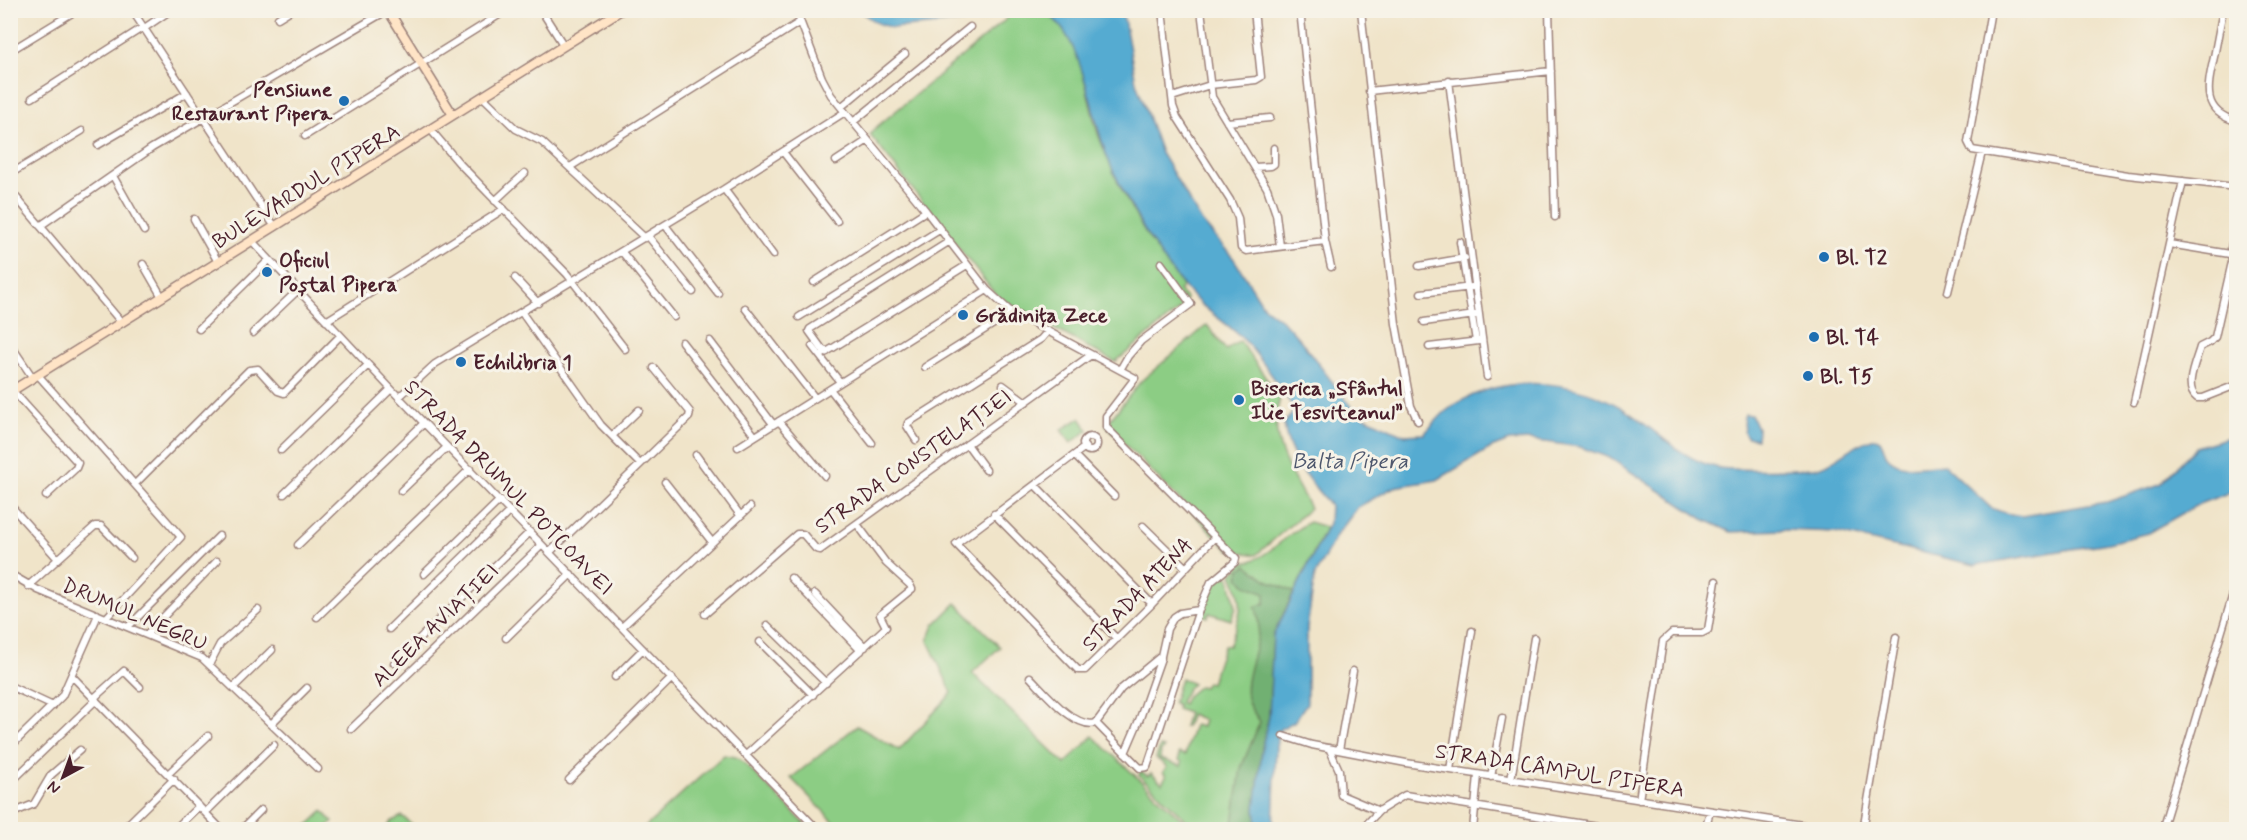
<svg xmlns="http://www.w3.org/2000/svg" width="2247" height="840" viewBox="0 0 2247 840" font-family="Mynerve,sans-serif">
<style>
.green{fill:#8ccd84;stroke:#6b7658;stroke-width:1.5}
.forest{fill:#71b072;stroke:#5e684e;stroke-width:1.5}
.water{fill:#55abd1;stroke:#50657e;stroke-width:1.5}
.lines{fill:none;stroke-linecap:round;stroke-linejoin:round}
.street-casing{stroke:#9d827a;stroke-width:9}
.secondary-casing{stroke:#9d827a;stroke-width:11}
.street{stroke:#fff;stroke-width:6}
.secondary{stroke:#ffe4c6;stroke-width:8}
.poi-dot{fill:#1f6fb2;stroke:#f7f3e8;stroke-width:2}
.labels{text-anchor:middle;stroke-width:6;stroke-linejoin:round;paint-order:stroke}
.poi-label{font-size:21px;font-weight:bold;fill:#4a1f2b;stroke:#f7f3e8;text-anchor:start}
.street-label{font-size:21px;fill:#4a1f2b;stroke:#f7f3e8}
.water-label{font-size:22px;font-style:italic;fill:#4e576d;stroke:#f7f3e8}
</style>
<rect width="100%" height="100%" fill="#f7f3e8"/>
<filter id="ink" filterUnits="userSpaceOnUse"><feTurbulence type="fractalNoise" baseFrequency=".0167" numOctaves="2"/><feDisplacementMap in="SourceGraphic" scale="12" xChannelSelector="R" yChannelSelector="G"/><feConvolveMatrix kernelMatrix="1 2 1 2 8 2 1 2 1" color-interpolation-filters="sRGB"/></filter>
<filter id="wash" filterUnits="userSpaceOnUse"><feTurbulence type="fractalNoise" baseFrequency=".008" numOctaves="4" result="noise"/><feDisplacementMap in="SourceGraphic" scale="24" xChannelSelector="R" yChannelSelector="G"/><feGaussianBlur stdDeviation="1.35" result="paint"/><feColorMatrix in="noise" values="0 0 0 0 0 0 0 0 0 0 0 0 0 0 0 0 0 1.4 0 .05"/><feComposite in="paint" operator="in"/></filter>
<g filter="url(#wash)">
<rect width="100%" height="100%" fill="#f0e4c9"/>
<path class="green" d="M1013,11C1026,11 1042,7 1052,16C1086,46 1085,99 1100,139C1119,191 1149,243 1183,286L1179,291L1186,298L1184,306L1115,362L1002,300L991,289L870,135L873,130L1004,21Z
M1207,325L1226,350L1240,341L1280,398C1267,441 1291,472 1310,508L1256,555L1229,550L1106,425L1141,381Z
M1080,418L1088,430L1071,443L1061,430Z
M1309,522L1326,527L1273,636L1269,717L1263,742L1255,808L1257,829H1196L1139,775L1140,771L1148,776L1151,773L1162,783L1166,776L1163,772L1167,767L1156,758L1160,747L1164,748L1161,751L1160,759L1181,766L1182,762L1179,760V753L1185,755L1194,725L1202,727L1204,720L1191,714L1186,727L1184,726L1188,713L1177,709L1178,705L1173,703L1181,678L1193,684L1188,688L1180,702L1183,704L1187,696L1199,686L1204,687L1207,682L1211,683L1224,645L1229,646C1240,615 1246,606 1232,574L1242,563C1265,561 1287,533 1309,522Z
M1223,575L1228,576L1230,579L1236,607L1231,620L1209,613L1208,617L1202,615L1211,586Z
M956,603L1000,647L972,673L1065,764L1093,736L1192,829H841L791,778L857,726L899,750L952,693L928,641L934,625Z
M724,755L736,757L742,761L810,829H643Z
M323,811L333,822L324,829H304Z
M402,816L417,829H385L392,821Z"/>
<path class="forest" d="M1247,565L1267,580L1294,592L1273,636L1269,717L1263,742L1255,808L1257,829L1232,830L1241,768L1260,722C1257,716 1250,709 1248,702C1239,675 1269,635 1255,607L1265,603V593L1246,585L1239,578L1240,570Z"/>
<path class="water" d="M859,11H1010L976,21L892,28L877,23Z
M1043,11H1120L1124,19L1136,82L1161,153L1202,222L1234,259L1264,307L1284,322L1301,341L1356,413L1404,435L1424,434C1431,427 1438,418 1446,411C1499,371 1578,377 1631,414C1662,435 1681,459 1719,468C1728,470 1812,470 1819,467C1839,461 1855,442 1876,438L1880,440C1884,446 1884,452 1888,457C1899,472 1928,465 1944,464L1991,508L2005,513L2022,516L2107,502L2160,484L2196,447L2236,435V490L2199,504L2148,533L2108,543L1975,565L1835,532L1783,530L1731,532L1703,519L1610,458L1580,447L1531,440L1509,441L1491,448L1437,480L1394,487L1358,507L1336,536L1315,575L1307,628V703L1294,722L1280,729L1276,746L1273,829H1257L1255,808L1263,742L1269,717L1273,636L1329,523L1330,505C1309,481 1287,455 1284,423L1292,414L1293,407C1279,385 1263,361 1245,341C1227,322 1203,310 1187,290C1156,254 1131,209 1111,166C1090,122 1086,35 1043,11Z
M1745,414L1751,415L1758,430L1757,439L1747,437C1743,432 1742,420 1745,414Z"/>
</g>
<g filter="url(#ink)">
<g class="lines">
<g class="street-casing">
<path id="street" d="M132,10L275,227
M541,10L564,46
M796,10L822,78L831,95L926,211L987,290L1010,311L1135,378L1106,416V427L1236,558L1235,562L1211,582L1199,610L1180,613L1174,617L1167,629L1161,656L1121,689L1096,723
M1162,10L1173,106L1177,117L1230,200L1238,218L1241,248L1246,251L1325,241
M1201,10L1212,97L1267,188L1276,214L1280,246
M1300,10L1325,241L1331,267
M1361,10L1396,324L1411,406L1418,421
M1549,10L1555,217
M1991,10L1968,142L1972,150L2128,175L2236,187
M2223,10C2220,26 2217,41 2214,57C2208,85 2200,111 2236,121
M278,18L291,10
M143,29L171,10
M10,51L77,10
M1449,81L1487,377
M1369,91L1551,71
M483,97L516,129L542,142L645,238
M1172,97L1210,85L1256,80L1261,77L1254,10
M32,98L142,28
M841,107L905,54
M853,122L970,27
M1227,122L1270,118
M430,129L459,163L567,274L625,349
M305,136L507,10
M98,145L187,93
M783,152L837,221
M836,161L868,140
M570,167L800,22
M1255,167L1271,166L1274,164V148
M10,174L82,131
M113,176L144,231
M724,189L773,255
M10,190L122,323
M495,201L525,173
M194,219L218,262
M2236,224L2231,249L2232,262L2215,337L2210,342L2200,347C2196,362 2183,387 2197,398H2203L2236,385
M665,225L718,293
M40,226L152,148L388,10
M648,236L693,292
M252,241L391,389L818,830
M1460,242L1476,341
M2169,244L2236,255
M622,252L674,317
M143,264L162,297
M1419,266L1465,258
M515,278L538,303
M814,282L926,211
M1948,292L1982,152
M1421,293L1472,287
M745,308L815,398
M522,313L601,425L640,464
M799,317L941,229
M326,321L504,209
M1424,322L1475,315
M199,329L268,261
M253,333L297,291
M710,341L773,424
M682,342L755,436
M10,344L33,378
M812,346L840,382
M1429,347L1479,341
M827,352L822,349L809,331L810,329L950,241
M820,356L967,265
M925,367L1000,320L1010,311
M1120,370L1128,356L1141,341L1191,304L1161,263
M38,375L181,537L106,618
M1003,385L1026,402
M830,389L872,443
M13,391L78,463L76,468L46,496
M399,397L435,364L724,189L845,112
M2134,402L2183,181
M779,421L825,476
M612,436L639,410
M1083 444a7 7 0 1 1 14 0a7 7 0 1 1-14 0Z
M916,440L907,426L908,423L1041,339L1048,331
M967,444L986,470
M738,447L987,290
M1085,447L956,544L1078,670H1085L1152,604L1214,538
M281,450L368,365
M696,455L740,515
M1075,456L1114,496
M665,482L712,542
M135,484L249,370L258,369L278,391L284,393L340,336
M1035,485L1152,604
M401,491L447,447
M284,494L391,389
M10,505L58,559
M994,514L1117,639
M1143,526L1186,568
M298,545L424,423
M550,552L689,417L690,412L654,368
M10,574L38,590L202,658L318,769
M424,574L500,500
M791,578L861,651
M28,586L95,526H101L132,558
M815,594L865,647
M705,614L797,534H803L816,549L820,550L1091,355
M317,617L470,469
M767,625L826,683
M128,627L219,536
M622,627L750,507
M389,629L510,511
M147,634L217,561
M506,638L571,574
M760,642L813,695
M210,663L220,644L258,610
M394,663L530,532
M72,676L222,830
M615,677L643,649
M1030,677C1044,691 1075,730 1096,723
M10,686L53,706
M234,687L272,650
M94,698L124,671L140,687
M272,723L307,688
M1096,723L1140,768L1147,767L1199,610
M351,729L542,545
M1283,736L1312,745L1406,763L1834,830
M10,747L62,696L98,615
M1329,748L1339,770L1341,795L1379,811
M1339,750L1353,671
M1125,753L1140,718L1161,658
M746,755L886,627L880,615L912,589L910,585L886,563L857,524
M1450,770L1472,631
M168,774L208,736
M1491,777L1502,718
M569,780L672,678
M1511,780L1534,638
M10,783L96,700
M1639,800L1663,641L1672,633H1702L1708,630L1716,581
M206,812L274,745
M10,814L34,804L51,775L80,750
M122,830L174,779
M174,830L199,806
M241,830L261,810
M1361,830L1379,811L1405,795L1622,830
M1473,830L1478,775
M1705,830L1710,811
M1863,830L1896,637
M2162,830L2236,584"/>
</g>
<g class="secondary-casing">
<path id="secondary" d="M388,10L453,115
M10,392L621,10"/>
</g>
<use href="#street" class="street"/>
<use href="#secondary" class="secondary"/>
</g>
</g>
<g class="poi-dot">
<circle cx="344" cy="101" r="6"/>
<circle cx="1824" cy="257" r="6"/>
<circle cx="267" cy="272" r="6"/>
<circle cx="963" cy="315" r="6"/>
<circle cx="1814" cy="337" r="6"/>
<circle cx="461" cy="362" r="6"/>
<circle cx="1808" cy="376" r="6"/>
<circle cx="1239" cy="400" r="6"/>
</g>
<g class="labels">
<g class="poi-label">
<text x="332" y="96" text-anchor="end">Pensiune<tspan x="332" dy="24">Restaurant Pipera</tspan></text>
<text x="1836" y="264">Bl. T2</text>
<text x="279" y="267">Oficiul<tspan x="279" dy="24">Poștal Pipera</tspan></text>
<text x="975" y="322">Grădinița Zece</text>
<text x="1826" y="344">Bl. T4</text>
<text x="473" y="369">Echilibria 1</text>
<text x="1820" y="383">Bl. T5</text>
<text x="1251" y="395">Biserica „Sfântul<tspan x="1251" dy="24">Ilie Tesviteanul”</tspan></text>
</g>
<g class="street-label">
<text transform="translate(306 186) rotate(-32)" y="7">BULEVARDUL PIPERA</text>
<text transform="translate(913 461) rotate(-35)" y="7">STRADA CONSTELAȚIEI</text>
<text transform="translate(509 487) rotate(46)" y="7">STRADA DRUMUL POTCOAVEI</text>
<text transform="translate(1137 594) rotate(-46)" y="7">STRADA ATENA</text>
<text transform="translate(135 614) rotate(23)" y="7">DRUMUL NEGRU</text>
<text transform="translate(435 625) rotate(-44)" y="7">ALEEA AVIAȚIEI</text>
<text transform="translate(1560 770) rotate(9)" y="7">STRADA CÂMPUL PIPERA</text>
</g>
<g class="water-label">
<text x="1350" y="468">Balta Pipera</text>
</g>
</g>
<rect width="2247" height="840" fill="none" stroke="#f7f3e8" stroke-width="36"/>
<g transform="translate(63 777) rotate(221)" stroke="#f7f3e8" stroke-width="4.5" paint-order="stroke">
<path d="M0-4.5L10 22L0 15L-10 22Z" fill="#4a1f2b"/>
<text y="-9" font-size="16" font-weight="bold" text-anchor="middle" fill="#4a1f2b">N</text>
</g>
</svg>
